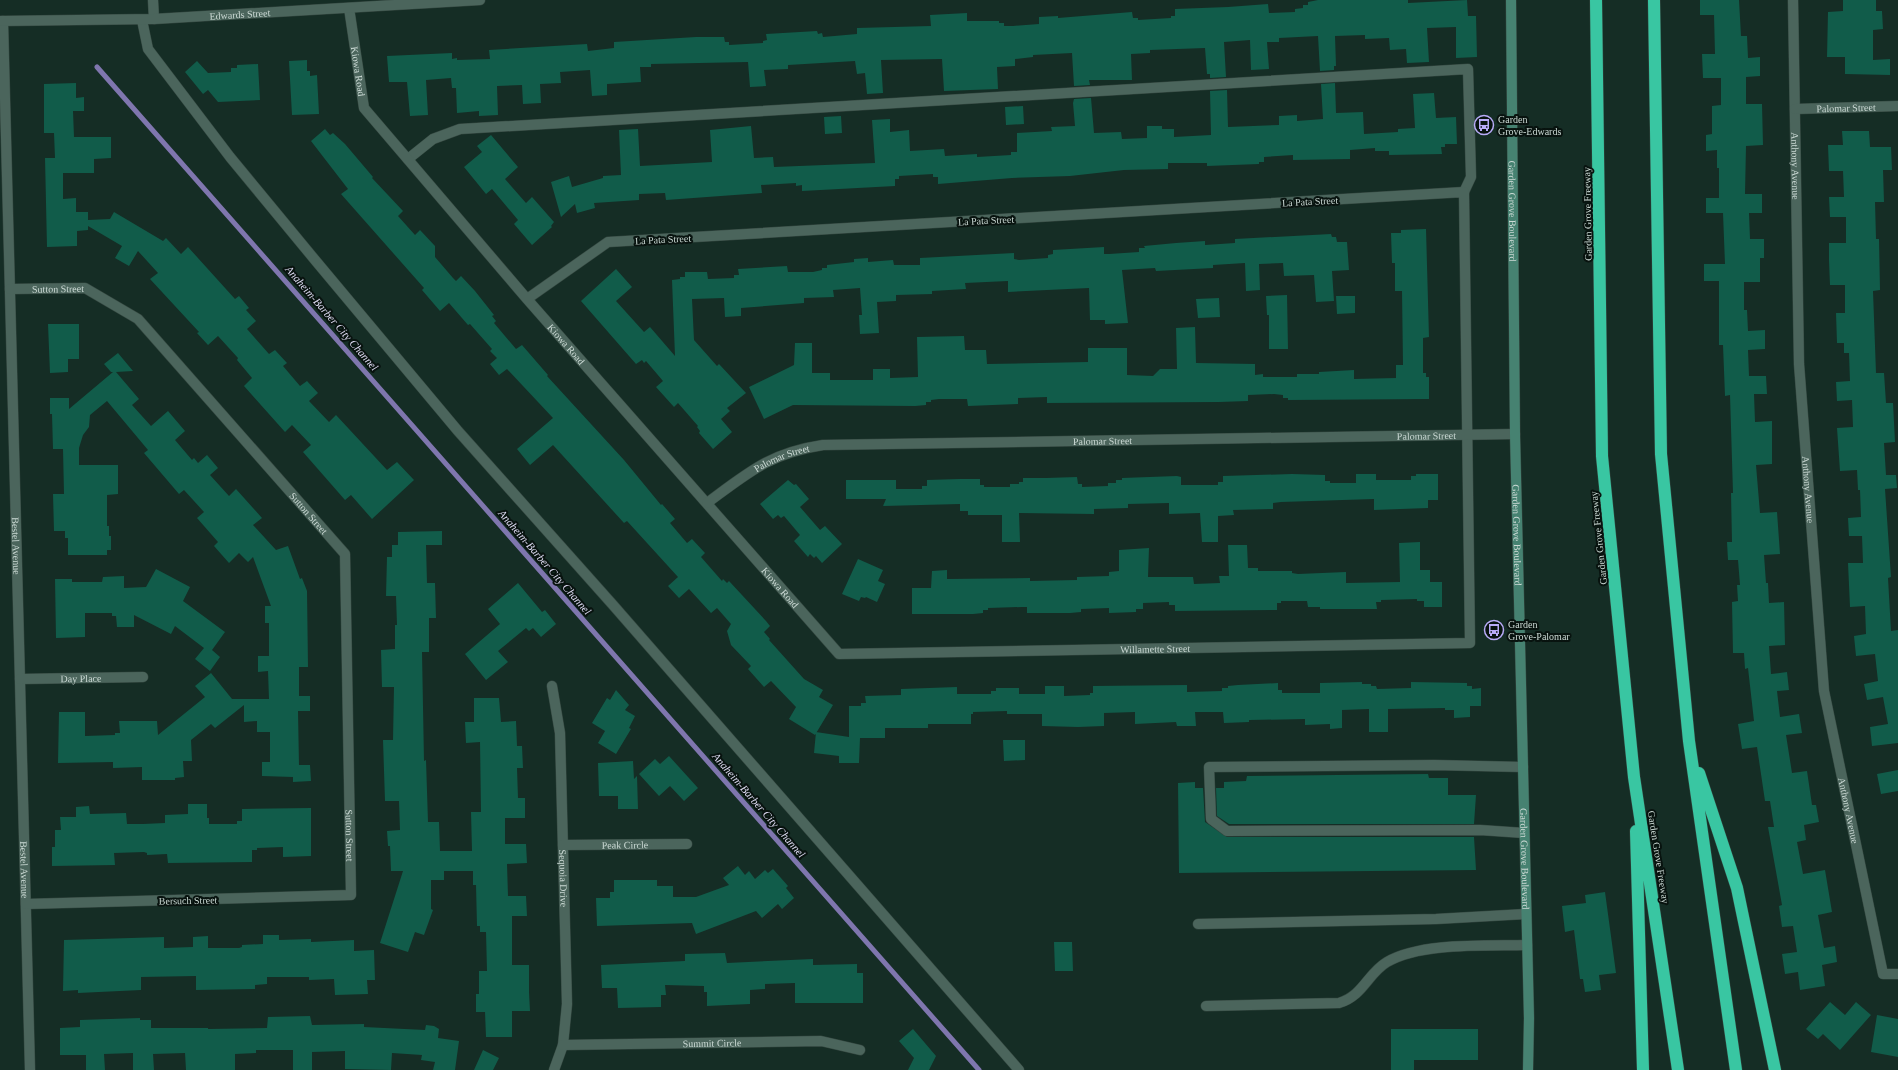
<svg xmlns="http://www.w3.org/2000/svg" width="1898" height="1070" viewBox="0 0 1898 1070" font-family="Georgia,serif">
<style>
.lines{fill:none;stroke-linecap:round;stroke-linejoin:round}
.stream{stroke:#7f76ae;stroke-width:5}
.building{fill:#115c4a}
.service-casing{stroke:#354841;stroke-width:11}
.minor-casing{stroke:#354841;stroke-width:11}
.tertiary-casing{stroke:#354841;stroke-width:11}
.secondary-casing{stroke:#354841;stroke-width:11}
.motorway-casing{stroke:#354841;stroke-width:13}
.service{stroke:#4b655c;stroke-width:10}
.minor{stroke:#4b655c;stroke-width:10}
.tertiary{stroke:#4b655c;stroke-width:10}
.secondary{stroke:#468271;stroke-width:10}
.motorway{stroke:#39c6a2;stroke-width:12}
.labels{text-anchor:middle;stroke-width:4;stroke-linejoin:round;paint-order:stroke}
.street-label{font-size:10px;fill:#cbd9d4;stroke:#08130f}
.poi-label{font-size:10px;fill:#cbd9d4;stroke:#08130f;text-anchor:start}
.water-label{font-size:11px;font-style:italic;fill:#dbd8ef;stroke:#08130f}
</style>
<rect width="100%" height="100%" fill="#152d25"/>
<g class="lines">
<path class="stream" d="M97,67L979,1070"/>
</g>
<path class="building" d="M1318,0H1408V3L1467,0L1468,16H1476L1477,57L1456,58V27L1427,28L1429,62L1407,63L1406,49L1390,50L1389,38L1365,39V35L1335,36L1336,66H1334V70L1320,71L1318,36L1279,38V42H1267L1269,69L1251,70L1250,40L1224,42L1226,77L1210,78V74H1207L1205,48L1150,50V53L1131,54L1132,80H1089L1090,85L1074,86L1072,53L1033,55V57L1015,59V66L997,67L998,89L944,91L942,59L881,60L883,93L867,94L865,73L857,74L855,61L788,65V69L764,70L766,86L750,87L748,62L651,64V67H640L641,82L607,84V95L592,96L590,70L560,72L561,83L540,84L541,103L523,104L522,85L497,86L498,115L479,116V111L457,113L456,88H452L451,78L426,80L428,115L410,116L407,82H389L387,56L452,53V59L457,58V60L490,59L489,50L587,44L588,51L614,48V42L696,37H724L725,42H729V45L763,43V41L767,40L766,34L817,31L818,34L822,33L823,37L857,34V28L931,26L930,15L967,13V21H999V23H1004V26H1013L1039,24V17L1058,16V18L1132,12L1133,18H1138V20L1171,18V16H1175V9L1228,7L1268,4L1269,13L1295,12V9L1303,8V5H1308V2Z
M1700,0H1739L1741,36H1747L1748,58L1760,57V76L1746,77V104H1762L1763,145L1746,146L1745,194H1762V213H1749L1750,239H1764V258H1760V282H1744V310H1747L1748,331L1765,330V349L1748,350L1749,376H1766L1767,394H1754L1755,422L1772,421V464L1756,465L1760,513L1777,512L1780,554L1764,555L1766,583H1768L1769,603L1784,602L1785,645L1769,646L1771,674L1787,672L1789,690L1777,691L1780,717L1799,714L1802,733L1786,735L1792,773L1807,771L1812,805H1816L1819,822L1804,825L1806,840L1797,842L1803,874L1825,870L1832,912L1818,915L1824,948L1835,946L1837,962L1822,965L1825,986L1800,990L1798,972L1785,974L1782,954L1797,952L1793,926L1782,927L1779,906L1782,905L1768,827H1774L1770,801H1765L1757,747L1742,749L1738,724L1754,721L1748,668L1745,669L1744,653H1733L1732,602L1738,601L1737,585H1740L1738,560H1728L1727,542H1732L1731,493H1733L1730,395L1725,396L1723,345H1719V281H1704V264H1725L1723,213H1706V198H1719V168H1717V150L1706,151V135L1712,134V106L1721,105V78H1703L1702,54H1715L1714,15H1700Z
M1843,0H1876V11H1882L1883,29L1873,30V60L1890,59V75L1845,74V57H1827L1828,12L1843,11Z
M307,60V71H310V76L317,75L319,114L292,115L289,61Z
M197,61L208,73L231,72V68H237V65L258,64L260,100L218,102L208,90L203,94L185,72Z
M76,83V98L84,97V111H73L74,137H111V158L94,159V173H63V199L76,198V212H88V220L110,219L114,212L163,241L166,238L181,254L188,247L235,299L239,296L249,308L246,310L256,321L247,329L269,354L275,350L287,363L283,366L300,386L307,381L318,393L309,401L329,422L336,415L387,470L397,462L414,480L372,519L351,495L345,500L303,452L311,445L292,425L285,432L244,386L252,378L237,360L238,358L218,336L208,345L197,333L199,332L150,279L158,273L138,251L129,266L115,258L122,246L88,226V230L77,231V246L47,247L45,158H55L54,133H44V84Z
M1335,83L1336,113L1363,112L1364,134L1398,132V129L1415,128L1413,94L1434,93L1436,118L1456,117L1457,144H1445V147H1441L1442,154L1389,155V151H1375V148L1350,150V159L1293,160V155L1264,157V162H1259V164L1207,166V163H1168V169L1124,170L1070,176L1012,178L938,184V177H933V174L899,176V179H895V186L802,191V185L796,186V183L761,185L762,193L666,200L665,193L639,194V200L594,203L595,208L577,213L575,204L561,217L551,182L569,176L572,187L603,178V176L621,175L619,130L638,129L640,166L712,162L710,130L751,126L754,158L773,157L774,167L875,163L872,120L890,119V132L909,130L910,151L944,149L945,156L977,154V157L1011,155V152H1017V133L1052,131L1051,127L1075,126L1073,103L1074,99L1091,98L1094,133L1121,132L1122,139L1147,138V126H1162V129H1174V137L1211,135L1210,91L1227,90L1228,127L1279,125V116L1297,115V121L1323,119L1321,84Z
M1023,106L1024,124L1006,125L1005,107Z
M841,116L842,133L825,134L824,117Z
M325,129L330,135L333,133L345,144L373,177L372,178L403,211L398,216L415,235L420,230L435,246V257L453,278L456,281L461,276L475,291L494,315L492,316L496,321L494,323L516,349L522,345L548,375L547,376L624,460L661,505L662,504L675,519L670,523L687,543L692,539L705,553L701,557L722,581L723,579L727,583L729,581L766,621L770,626L764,632L770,639L769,640L804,679L823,690L819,697L833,705L815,735L789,719L796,707L771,681L764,687L748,669L751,666L731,645L727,631L731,624L717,608L711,613L689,589L679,598L668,586L678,577L627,521L624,523L553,445L530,465L517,449L553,418L507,369L499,375L490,364L497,358L490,351L492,349L470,324L468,325L449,303L440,311L422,290L424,288L341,194L348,189L311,141Z
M1842,131H1869L1870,147H1891L1892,170H1883L1884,202H1875L1876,239H1879L1880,290L1873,291L1876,373H1884L1886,403H1893L1895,442L1884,443L1886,475H1896L1897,488L1885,489L1891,577L1888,578L1891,631L1898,630V743L1872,746L1870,727L1888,724L1883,697L1867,700L1864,684L1878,681L1875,654L1856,656L1854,636L1866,634L1865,606L1850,607L1848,563H1863L1862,536H1849L1848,518L1861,517L1860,490H1858L1857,470L1840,471L1837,428L1853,427L1852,400L1837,401L1836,382L1850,381L1849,353H1844V343H1837L1836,313H1845V285H1830L1829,260V243H1846V217H1830L1829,197H1844L1843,171H1829L1828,145H1843Z
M491,135L518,167L505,179L526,203L532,197L554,222L551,226L552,227L532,245L514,224L518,220L492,189L486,194L464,167L482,152L477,146Z
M1426,229L1429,337L1423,338V373H1426V377H1429V399L1288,400V398H1283V395L1274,394L1248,395V401L1219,402L1047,403V397L1018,398V404L968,406L967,399H939L931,400V402H926V405L915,406L793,405L764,419L749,387L794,365L795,343H812V373H830V380H873V369H890V378L918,377L917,337L964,336L965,350H986L987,364L1088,362V348H1127V375L1153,376L1160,369H1177L1176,328L1195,327L1196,363L1255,364V375L1263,374V377H1297V374H1319V372L1354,370V379L1396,378V365H1403L1402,291H1395V263H1392L1391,233H1401V230Z
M1331,234L1332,237H1336L1337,242H1347L1349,270L1332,271L1334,301L1316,302L1314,275L1284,276L1283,263L1259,264L1260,290L1246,291L1245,263L1213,265V268L1156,271L1155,268L1122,270L1128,323L1105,324V320H1090L1089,288L1008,292V281L965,283L966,289L932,291V294L896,295V301L877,302L879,333L860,334L859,315H862L860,288L833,290L834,297L804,298V303L741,308V316L725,317L724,298L692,299L694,340L717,366L719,364L746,393L727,408L730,411L721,419L732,432L713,449L699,433L700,431L697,427L698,426L678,403L674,407L656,387L663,381L646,361L644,363L642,360L636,364L581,301L616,269L632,287L616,301L644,332L650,327L675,356L672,280L680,279V277H685V272H707L708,279L734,278V275H739L738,269L787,266L788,272H813L822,270V268H827V265L854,262V259L868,258V262L893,260L894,265H920V258L1014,253V259L1019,260L1048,258V255L1053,254V250L1104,247V254H1109L1139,252V248H1145L1144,246L1176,243L1205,241V245L1235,243V239Z
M1287,295L1288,349H1269V315H1267L1266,296Z
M1336,296H1355V313L1337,314Z
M1219,298L1220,317L1198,318L1196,299Z
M48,324H79V359H68V372L50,373Z
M118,353L133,371L116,372L139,399L132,405L151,426L168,411L185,431L175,440L192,460L194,458L198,463L207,455L218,468L210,475L229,496L236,489L262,518L253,525L276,550L288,546L300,579L302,578L307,591L308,667H299V696H310V711H298L299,765H310L311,781L293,782V777L262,776V762H270V732H257V721L244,722V705L215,728L211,724L191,740L192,761H183L184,777L175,778V780H142V767L113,768V762L58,763L59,712H85V736L115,735V733H120L119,721H157L158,735L205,697L195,686L211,673L232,699H269L268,671L258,672V656H269V623H265V606H271L253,557L248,562L239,553L229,563L214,546L218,542L197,518L204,512L184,490L179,494L144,453L148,450L107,401L90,415L89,427L83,435L79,448V465H118V494L107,495V526H109V536H111V550H107V555H68V538H65V531H54L53,494H64L63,449H53L52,414H50V398H69V409L113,372H111L104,364Z
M1356,474H1376V480H1411V476H1416V474H1438V500H1428V508L1374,510V499L1281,502L1273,503V509L1233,510L1234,515L1218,516V542H1202L1200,513L1169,514V503L1128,504V508L1094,509V514L1019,513L1020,542H1002V515H968V511H960V504L883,506L886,499H846V480H896V489H922V486H927V480L960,479H980V485H984V487H1010V484H1019V482H1023V478H1046L1077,477L1078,484H1082V487L1108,486V483H1116V480H1122V478L1177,476L1181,477V485H1218V482H1223V476L1292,474L1325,475V481H1330V483H1356Z
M788,480L794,485L796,484L809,499L800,507L820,530L825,526L842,544L822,563L816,556L814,558L810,554L808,557L794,541L800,535L784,516L781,518L778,515L773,519L760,504Z
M442,531V545H426L427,583H435L436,618H429V652H422L424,761L426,760L428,822H439L440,851H472L471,812H481L480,742L466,743L465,722H474V698H499L501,722L516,721L517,746H522L523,768H517L518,798H525V818H505V844H526L527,863L507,864L508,896H526L527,916H512V965H529V992L530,1011H512V1037H486L485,1012H476V994H479V971H487L486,932H480V926H477L476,885H473V871H444V880H431V909L433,910L424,935L415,932L408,952L380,943L403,871H391L390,846H388L387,831L400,830L399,801H385L383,740H393L394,687H382L381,650L395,649V625H397L396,596H386L387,557H392V545H398V532Z
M1420,542V570H1430V582H1442V607H1424V601H1417V599L1381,600V602H1376L1377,609H1320V607H1308L1307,601H1281V603H1277V610L1175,611V605H1169V602L1143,603V609H1136V612L1109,613V608L1081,609V612L1070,613H1027V607H1022L988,608V610H983V613L973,614H912V588H931L932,571L947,570V579L1030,578V581L1077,580V577L1109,576V572L1119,571V550L1149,548L1148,577H1193L1194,584L1220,583L1219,576H1229L1228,545H1247L1248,568H1258V571H1292V573L1298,574L1346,572V583L1400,582L1399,543Z
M858,559L883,570L878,581L885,584L877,602L866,597L865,598L861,597L859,601L842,594Z
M156,569L190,587L183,601L225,632L212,650L220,657L210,671L195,659L204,648L175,626L171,634L134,615V627H117L116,616H112V613H85V637L56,638L55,579H72V582H102L103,577L124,576V588L146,587Z
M518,583L542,612L545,610L556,624L541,637L533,628L529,631L526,628L498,651L508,662L486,680L465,654L500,624L488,609Z
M1362,682V684H1371V686H1376L1377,689L1411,688V682L1467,683V686H1472V689L1481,688V706H1470V717L1454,718V710H1445V708L1388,709V732H1369V709L1342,710V728L1330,729V724L1305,725V719L1249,720V722L1224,723L1223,712H1195L1196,726H1177L1176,722L1135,724V712L1104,713V726L1078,727L1042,726V714H1007V711L973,712V714H971V724H928V728H885V738H860L859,763H839V756L814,753L816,732L849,737V706H861V703H866L865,696L901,695V689L957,687V694H991V691H996V688H1019V694H1045V686H1064V696L1090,695V693H1093V686L1187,685V692L1222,691V688H1228V686L1238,685L1278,683V690H1282V693H1320V683Z
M616,690L629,705L625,710L635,716L629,728L631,729L616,754L598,743L605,731L592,723L607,698L610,700Z
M1003,740H1025V760L1004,761Z
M669,756L698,788L684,801L670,786L659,796L639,774L655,759L660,764Z
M633,761L634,779L637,776L638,809H618V796H599L598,763Z
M1898,770V791L1881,794L1877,774Z
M1428,774L1429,778H1448V795H1476L1474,824H1229L1217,816L1216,788H1224V782L1246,781L1247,776Z
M1195,782V788H1203L1205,822L1227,837H1474L1476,870L1179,873L1178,783Z
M188,804H207V818H209V824H237V821H242V809L311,808V856L283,857V847L257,848V850H252V862L168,863L167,854L147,855V853L144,852L114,853L115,865L52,866V847H55V830H61L60,817H76V807L89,806L90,814L126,813L127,824H143L165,823V815L188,814Z
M738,866L745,875L749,871L755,879L765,870L768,873L773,869L788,886L786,888L794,898L782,909L778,904L762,918L756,911L696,934L692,923L597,926L596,898H610V892H614V880H657V886H673V897H696L729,885L723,878Z
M1605,892L1616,973L1599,975L1601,990L1585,992L1583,979H1580L1574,930L1565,932L1562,906L1586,903L1585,895Z
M263,935H279V940L311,939V942L354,940V951L374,950L375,980H367L368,994L335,995L334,979L309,980V977H267V984L255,985V989L196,990V976L141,977V990L78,993V990L63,991L64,940L164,937V948L193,947V937L208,936V948H239L242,947V945L263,944Z
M1054,942H1072L1073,971H1055Z
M725,953L727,963L813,959V965L857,964V973H863V1003H795V983L765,984V989L750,990V1004L707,1006V992H704V986L665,985L666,995H661V1007L618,1008L617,988H602L601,965L685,961V954Z
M1830,1002L1845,1015L1856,1002L1871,1015L1840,1050L1823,1034L1818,1039L1806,1029Z
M1877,1015L1898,1019V1057L1871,1052Z
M310,1016L312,1025L364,1024V1027L425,1030L426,1025L434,1026L439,1029L438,1038L459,1041L455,1070H433L435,1062L421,1060L422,1055L392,1053L391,1070L345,1069V1051L312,1052V1070H293V1050H256V1053L235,1054V1070H186L185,1053L153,1054L154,1070H133V1053L104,1054L105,1070H86V1055H60V1028L80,1027V1020L140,1018V1020H151V1028H208V1029L267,1028L268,1017Z
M913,1029L936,1056L929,1070H908L914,1058L899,1041Z
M1391,1029H1478V1060H1414V1070H1391Z
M483,1050L499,1058L493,1070H474Z"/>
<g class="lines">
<g class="service-casing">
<path id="service" d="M142,20L148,49L230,157L315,260L458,431L613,605L1019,1070
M408,159L433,139L460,129L1468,69L1471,177L1464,192
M1523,767L1434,765L1209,767L1211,819L1227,831L1480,830L1524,833
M1198,924L1436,919L1526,914
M1206,1006L1339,1003C1363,996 1368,973 1387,962C1421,942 1487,946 1527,945"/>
</g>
<g class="minor-casing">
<g id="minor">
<path d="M153,0L154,19"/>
<path id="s1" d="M1793,0L1799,364L1824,691L1883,974H1898"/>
<path id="s2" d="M349,8L364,108L527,299L839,654L1470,643L1464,192L608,242L527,299"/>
<path id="s3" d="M3,21L30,1070"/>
<path id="s4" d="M1795,109L1898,106"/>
<path id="s5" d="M10,289L85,288L138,319L345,554L351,895L26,904"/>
<path id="s6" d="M707,503C749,472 770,453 823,445L1515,434"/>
<path id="s7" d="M20,679L143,677"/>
<path id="s8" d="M552,686L560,733L567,1004L563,1045L554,1070"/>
<path id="s9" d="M563,845L687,844"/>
<path id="s10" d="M563,1045L821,1041L860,1050"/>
</g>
</g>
<g class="tertiary-casing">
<g id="tertiary">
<path id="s11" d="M0,21L154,19L480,0"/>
</g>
</g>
<g class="secondary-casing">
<g id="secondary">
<path id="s12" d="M1511,0L1515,434L1529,1018L1528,1070"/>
</g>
</g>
<g class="motorway-casing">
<path id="motorway" d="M1596,0L1602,456L1634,777L1678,1070
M1654,0L1661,454L1689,741L1736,1070
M1699,773L1737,888L1775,1070
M1636,831L1643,1070"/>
</g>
<use href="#service" class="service"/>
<use href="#minor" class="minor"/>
<use href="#tertiary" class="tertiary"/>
<use href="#secondary" class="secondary"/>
<use href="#motorway" class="motorway"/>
</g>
<defs>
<g id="bus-ring" transform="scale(1)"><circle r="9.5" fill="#08130f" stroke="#b8abf7" stroke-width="1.5"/><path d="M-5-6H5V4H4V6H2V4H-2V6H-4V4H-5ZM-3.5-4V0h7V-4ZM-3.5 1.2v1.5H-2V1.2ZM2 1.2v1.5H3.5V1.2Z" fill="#b8abf7"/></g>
</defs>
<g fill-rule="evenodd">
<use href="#bus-ring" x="1484" y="125"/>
<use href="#bus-ring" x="1494" y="630"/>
</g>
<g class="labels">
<g class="street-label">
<text dy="4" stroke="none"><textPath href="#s11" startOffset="240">Edwards Street</textPath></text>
<text dy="4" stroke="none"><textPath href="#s2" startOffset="64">Kiowa Road</textPath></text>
<text dy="4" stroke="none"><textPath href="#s4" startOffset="51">Palomar Street</textPath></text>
<text dy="4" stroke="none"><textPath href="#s1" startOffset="166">Anthony Avenue</textPath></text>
<text transform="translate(1310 201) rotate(-3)" y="4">La Pata Street</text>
<text dy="4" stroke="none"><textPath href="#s12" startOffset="211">Garden Grove Boulevard</textPath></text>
<text transform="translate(1587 214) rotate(-91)" y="4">Garden Grove Freeway</text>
<text transform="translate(986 220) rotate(-3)" y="4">La Pata Street</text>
<text transform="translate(663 239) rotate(-3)" y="4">La Pata Street</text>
<text dy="4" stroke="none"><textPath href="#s5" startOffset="48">Sutton Street</textPath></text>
<text dy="4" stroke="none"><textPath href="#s2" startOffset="412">Kiowa Road</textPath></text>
<text dy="4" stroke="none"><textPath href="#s6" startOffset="735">Palomar Street</textPath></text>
<text dy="4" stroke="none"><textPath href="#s6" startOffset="411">Palomar Street</textPath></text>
<text dy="4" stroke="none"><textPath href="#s6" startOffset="88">Palomar Street</textPath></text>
<text dy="4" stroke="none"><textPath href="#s1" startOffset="490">Anthony Avenue</textPath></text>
<text dy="4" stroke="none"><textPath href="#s5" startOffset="395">Sutton Street</textPath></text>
<text dy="4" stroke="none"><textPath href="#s12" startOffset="535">Garden Grove Boulevard</textPath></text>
<text transform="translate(1598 538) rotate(-96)" y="4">Garden Grove Freeway</text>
<text dy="4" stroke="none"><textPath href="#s3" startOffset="525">Bestel Avenue</textPath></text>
<text dy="4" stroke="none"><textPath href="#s2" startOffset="736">Kiowa Road</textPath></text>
<text dy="4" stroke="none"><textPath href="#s2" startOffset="1141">Willamette Street</textPath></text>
<text dy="4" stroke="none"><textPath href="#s7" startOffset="61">Day Place</textPath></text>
<text dy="4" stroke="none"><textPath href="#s1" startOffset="814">Anthony Avenue</textPath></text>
<text dy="4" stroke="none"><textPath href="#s5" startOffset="731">Sutton Street</textPath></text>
<text dy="4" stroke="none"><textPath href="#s9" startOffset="62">Peak Circle</textPath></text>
<text transform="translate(1659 857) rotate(81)" y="4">Garden Grove Freeway</text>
<text dy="4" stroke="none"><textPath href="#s12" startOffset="859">Garden Grove Boulevard</textPath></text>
<text dy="4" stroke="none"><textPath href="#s3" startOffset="849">Bestel Avenue</textPath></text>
<text dy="4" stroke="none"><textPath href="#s8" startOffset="193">Sequoia Drive</textPath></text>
<text transform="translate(188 900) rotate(-1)" y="4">Bersuch Street</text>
<text dy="4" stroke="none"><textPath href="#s10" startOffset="149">Summit Circle</textPath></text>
</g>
<g class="poi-label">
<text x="1498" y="123">Garden<tspan x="1498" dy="12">Grove-Edwards</tspan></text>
<text x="1508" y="628">Garden<tspan x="1508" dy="12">Grove-Palomar</tspan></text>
</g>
<g class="water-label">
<text transform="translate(332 318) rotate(49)" y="4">Anaheim-Barber City Channel</text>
<text transform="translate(545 562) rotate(49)" y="4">Anaheim-Barber City Channel</text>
<text transform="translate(759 805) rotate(49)" y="4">Anaheim-Barber City Channel</text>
</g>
</g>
</svg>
